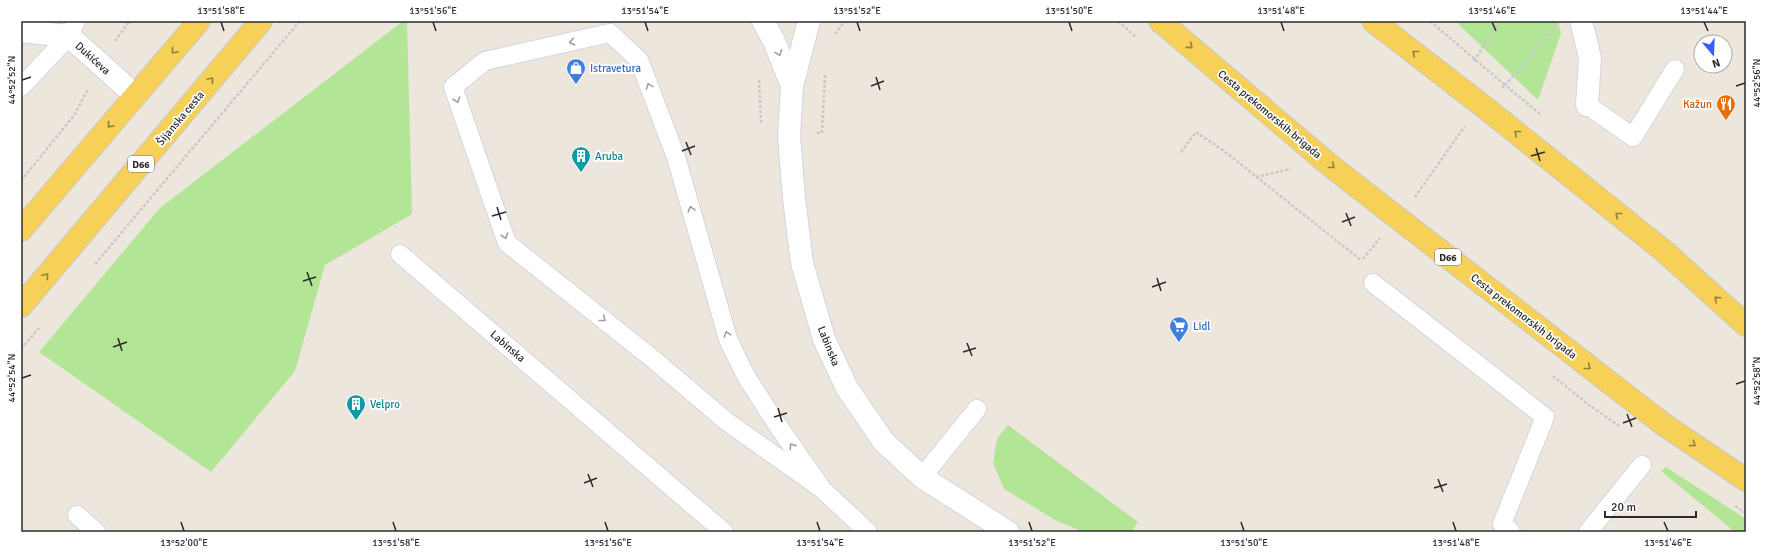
<svg xmlns="http://www.w3.org/2000/svg" width="1767" height="553" viewBox="0 0 1767 553" font-family="Signika,sans-serif">
<style>
.green{fill:#b2e696}
.lines{fill:none;stroke-linecap:round;stroke-linejoin:round}
.lane-casing{stroke:#d1d5e4;stroke-width:20}
.street-casing{stroke:#d1d5e4;stroke-width:24}
.primary-casing{stroke:#c8c8c8;stroke-width:24}
.path{stroke:#c8c8c8;stroke-width:2.5;stroke-dasharray:3 2;stroke-linecap:butt}
.lane{stroke:#fff;stroke-width:18}
.street{stroke:#fff;stroke-width:22}
.primary{stroke:#f7d157;stroke-width:22}
.oneway{stroke:#a0a0a0}
.oneway2{stroke:#917e41}
.ticks{fill:none;stroke:#2b2b2b;stroke-width:1.5}
.labels{text-anchor:middle;stroke-width:3.5;stroke-linejoin:round;paint-order:stroke}
.shield{fill:#fff;stroke:#6b6b6b;stroke-width:1}
.shield-label{font-size:10px;font-weight:bold;fill:#2b2b2b}
.street-label{font-size:11px;fill:#2b2b2b;stroke:#fff}
.shop-label{font-size:11px;fill:#366cbe;stroke:#fff;text-anchor:start}
.food-label{font-size:11px;fill:#c56008;stroke:#fff;text-anchor:end}
.culture-label{font-size:11px;fill:#0d838f;stroke:#fff;text-anchor:start}
.neatline{fill:none;stroke:#2b2b2b;stroke-width:1.5}
.ticks-label{font-size:10px;text-anchor:middle;fill:#2b2b2b}
</style>
<rect width="100%" height="100%" fill="#ede6dc"/>
<path class="green" d="M403,21H407L412,214L325,265L295,371L211,472L39,352L160,208Z
M1455,21H1558L1561,33L1538,100Z
M1008,425L1138,522L1131,532H1084L1055,520L1004,489L993,463L997,439Z
M1666,467L1746,519V532H1735L1661,471Z"/>
<g class="lines">
<g class="lane-casing">
<path id="lane" d="M21,87L69,36L76,21
M1587,105L1633,137L1675,69
M400,254L724,532
M1373,283L1545,417L1502,524L1511,532
M922,477L977,409
M822,489L774,420L746,376L737,358L728,339L676,157L639,60L610,33L485,61L453,87L507,243L653,359L726,421L822,489L868,532
M77,515L96,532
M1588,532L1642,465"/>
</g>
<g class="street-casing">
<path id="street" d="M763,21L774,41L792,86
M809,21L792,86L789,136L794,198L802,263L824,339L847,388L884,442L922,477L1008,532
M1581,21L1590,58L1587,105
M21,31L69,36L136,96"/>
</g>
<g class="primary-casing">
<path id="primary" d="M1160,21L1332,167L1663,424L1746,480
M1373,21L1483,106L1664,251L1746,325
M21,230L199,21
M21,306L261,21"/>
</g>
<path class="path" d="M1118,21L1137,38
M1430,21L1505,85L1502,88
M835,34L845,21
M115,41L130,21
M1474,61L1495,27L1496,21
M759,80L761,123
M1540,114L1505,85L1541,45L1555,26
M817,133H822L825,75
M1181,152L1196,132L1224,151L1362,261
M1256,177L1291,169
M21,181L75,114L88,89
M1415,197L1465,126
M1363,259L1380,238
M95,264L300,21
M21,349L39,328
M1553,376L1585,402L1619,426
M1735,506L1746,513"/>
<use href="#lane" class="lane"/>
<use href="#street" class="street"/>
<use href="#primary" class="primary"/>
</g>
<defs><path id="oneway-chevron" d="M-2-3.5L2.5 0L-2 3.5" fill="none" stroke-width="1.6" stroke-linecap="round" stroke-linejoin="round"/></defs>
<g class="oneway">
<use href="#oneway-chevron" transform="translate(572 42) rotate(168)"/>
<use href="#oneway-chevron" transform="translate(779 53) rotate(68)"/>
<use href="#oneway-chevron" transform="translate(649 86) rotate(-111)"/>
<use href="#oneway-chevron" transform="translate(457 100) rotate(71)"/>
<use href="#oneway-chevron" transform="translate(691 209) rotate(-106)"/>
<use href="#oneway-chevron" transform="translate(505 236) rotate(71)"/>
<use href="#oneway-chevron" transform="translate(603 319) rotate(39)"/>
<use href="#oneway-chevron" transform="translate(727 334) rotate(-107)"/>
<use href="#oneway-chevron" transform="translate(792 446) rotate(-125)"/>
</g>
<g class="oneway2">
<use href="#oneway-chevron" transform="translate(1190 46) rotate(40)"/>
<use href="#oneway-chevron" transform="translate(174 51) rotate(130)"/>
<use href="#oneway-chevron" transform="translate(1415 53) rotate(-142)"/>
<use href="#oneway-chevron" transform="translate(211 80) rotate(-50)"/>
<use href="#oneway-chevron" transform="translate(110 125) rotate(131)"/>
<use href="#oneway-chevron" transform="translate(1517 133) rotate(-141)"/>
<use href="#oneway-chevron" transform="translate(1332 166) rotate(39)"/>
<use href="#oneway-chevron" transform="translate(1618 215) rotate(-141)"/>
<use href="#oneway-chevron" transform="translate(46 276) rotate(-50)"/>
<use href="#oneway-chevron" transform="translate(1717 299) rotate(-138)"/>
<use href="#oneway-chevron" transform="translate(1588 367) rotate(38)"/>
<use href="#oneway-chevron" transform="translate(1693 444) rotate(34)"/>
</g>
<path class="ticks" d="M221,22L224,31M433,22L436,31M645,22L648,31M857,22L860,31M1069,22L1072,31M1281,22L1284,31M1492,22L1496,31M1704,22L1708,31M876,77L880,90M22,80L31,77M871,86L884,81M1736,86L1745,83M686,142L691,155M1536,148L1540,161M682,151L695,146M1531,156L1545,152M497,207L501,220M1346,213L1351,226M492,216L506,212M1342,222L1355,217M307,272L312,286M1157,278L1161,291M303,281L316,277M1152,287L1166,282M118,338L122,351M967,343L972,356M113,347L127,342M963,352L976,348M22,378L31,375M1736,384L1745,381M778,408L782,422M1627,414L1632,427M774,417L787,413M1623,423L1636,418M588,474L593,487M1438,479L1443,492M584,483L597,478M1434,488L1447,484M181,522L184,531M393,522L396,531M605,522L608,531M817,522L820,531M1029,522L1032,531M1241,522L1244,531M1453,522L1456,531M1664,522L1668,531"/>
<defs>
<g id="shop-pin" transform="scale(1)"><path d="M0 17L-7.5 6A9.5 9.5 0 1 1 7.5 6Z" fill="#3f7fe0" stroke="#fff"/><path d="M-5-2.5h2.3a2.7 3.5 0 0 1 5.4 0H5L5.5 6h-11ZM-1.5-2.5h3a1.5 2.3 0 0 0-3 0Z" fill="#fff"/></g>
<g id="restaurant-pin" transform="scale(1)"><path d="M0 17L-7.5 6A9.5 9.5 0 1 1 7.5 6Z" fill="#e8710a" stroke="#fff"/><path d="M-5-6h1v4h1v-4h1v4h1v-4h1v5L-1.5 .5V6h-2V.5L-5-1ZM5-6V6H3V1.5H1.5Q1.5-4 5-6Z" fill="#fff"/></g>
<g id="building-pin" transform="scale(1)"><path d="M0 17L-7.5 6A9.5 9.5 0 1 1 7.5 6Z" fill="#0f9aa8" stroke="#fff"/><path d="M-4-6H4V6H1V3H-1V6H-4ZM-2.5-4.3h1.7v1.8h-1.7ZM.8-4.3h1.7v1.8H.8ZM-2.5-1h1.7V.8h-1.7ZM.8-1h1.7V.8H.8Z" fill="#fff"/></g>
<g id="supermarket-pin" transform="scale(1)"><path d="M0 17L-7.5 6A9.5 9.5 0 1 1 7.5 6Z" fill="#3f7fe0" stroke="#fff"/><path d="M-6-5.5h2.5l.6 2H6L4.5 2H-2.5L-4.4-4H-6ZM-1.5 3.2a1.3 1.3 0 1 0 .1 0ZM3 3.2a1.3 1.3 0 1 0 .1 0Z" fill="#fff"/></g>
</defs>
<g fill-rule="evenodd">
<use href="#shop-pin" x="576" y="68"/>
<use href="#restaurant-pin" x="1726" y="104"/>
<use href="#building-pin" x="581" y="156"/>
<use href="#supermarket-pin" x="1179" y="326"/>
<use href="#building-pin" x="356" y="404"/>
</g>
<g class="labels">
<g class="shield">
<rect x="128" y="156" width="26" height="16" rx="3"/>
<rect x="1435" y="249" width="26" height="16" rx="3"/>
</g>
<g class="shield-label">
<text x="141" y="168">D66</text>
<text x="1448" y="261">D66</text>
</g>
<g class="street-label">
<text transform="translate(93 58) rotate(42)" y="4">Dukićeva</text>
<text transform="translate(1270 114) rotate(40)" y="4">Cesta prekomorskih brigada</text>
<text transform="translate(180 118) rotate(-50)" y="4">Šijanska cesta</text>
<text transform="translate(1524 316) rotate(38)" y="4">Cesta prekomorskih brigada</text>
<text transform="translate(508 346) rotate(41)" y="4">Labinska</text>
<text transform="translate(829 346) rotate(68)" y="4">Labinska</text>
</g>
<g class="shop-label">
<text x="590" y="72">Istravetura</text>
<text x="1193" y="330">Lidl</text>
</g>
<g class="food-label">
<text x="1712" y="108">Kažun</text>
</g>
<g class="culture-label">
<text x="595" y="160">Aruba</text>
<text x="370" y="408">Velpro</text>
</g>
</g>
<rect width="1767" height="553" fill="none" stroke="#ffffff" stroke-width="44"/>
<g transform="translate(1713 54) rotate(161)"><circle r="19" fill="#ffffff" stroke="#aaaaaa"/>
<path d="M0-3L7 15L0 10L-7 15Z" fill="#375dff"/>
<text y="-6" font-size="11" font-weight="bold" text-anchor="middle" fill="#2b2b2b">N</text>
</g>
<path d="M1605 511v6h91v-6" fill="none" stroke="#2b2b2b" stroke-width="2"/>
<text x="1611" y="511" font-size="12" fill="#2b2b2b" stroke="#ffffff" stroke-width="3" paint-order="stroke">20 m</text>
<rect x="22" y="22" width="1723" height="509" class="neatline"/>
<g class="ticks-label">
<text x="221" y="14">13°51'58"E</text>
<text x="433" y="14">13°51'56"E</text>
<text x="645" y="14">13°51'54"E</text>
<text x="857" y="14">13°51'52"E</text>
<text x="1069" y="14">13°51'50"E</text>
<text x="1281" y="14">13°51'48"E</text>
<text x="1492" y="14">13°51'46"E</text>
<text x="1704" y="14">13°51'44"E</text>
<text transform="translate(11 80) rotate(-90)" y="4">44°52'52"N</text>
<text transform="translate(1756 83) rotate(-90)" y="4">44°52'56"N</text>
<text transform="translate(11 378) rotate(-90)" y="4">44°52'54"N</text>
<text transform="translate(1756 381) rotate(-90)" y="4">44°52'58"N</text>
<text x="184" y="546">13°52'00"E</text>
<text x="396" y="546">13°51'58"E</text>
<text x="608" y="546">13°51'56"E</text>
<text x="820" y="546">13°51'54"E</text>
<text x="1032" y="546">13°51'52"E</text>
<text x="1244" y="546">13°51'50"E</text>
<text x="1456" y="546">13°51'48"E</text>
<text x="1668" y="546">13°51'46"E</text>
</g>
</svg>
